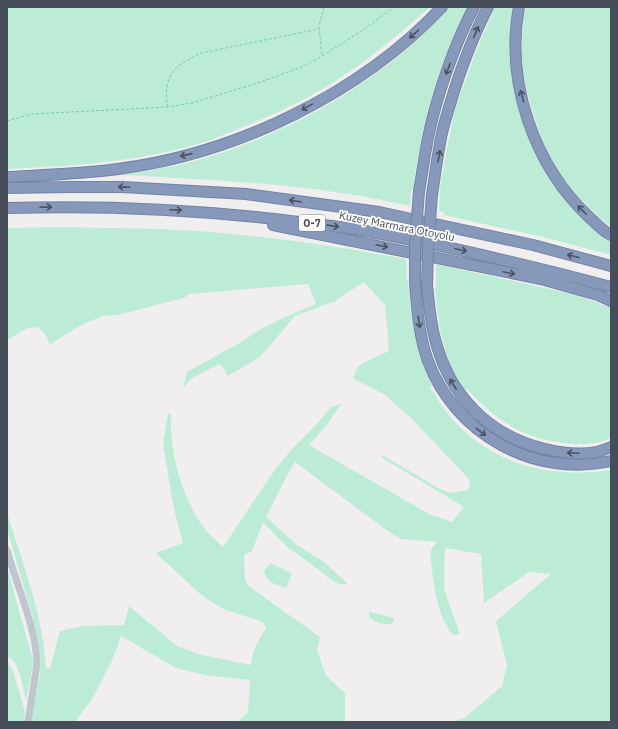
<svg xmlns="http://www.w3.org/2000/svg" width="618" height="729" viewBox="0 0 618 729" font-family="'IBM Plex Sans',sans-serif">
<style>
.green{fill:#bdecd6}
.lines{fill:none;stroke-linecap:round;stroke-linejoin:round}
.motorway-casing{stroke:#7384a6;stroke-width:12}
.path{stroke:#77c9ac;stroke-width:1;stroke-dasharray:3 2;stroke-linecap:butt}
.tertiary{stroke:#bfc6cf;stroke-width:7}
.motorway{stroke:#8799bb;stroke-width:10}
.motorway-bridge-casing{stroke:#7384a6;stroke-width:12;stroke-linecap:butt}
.motorway-bridge{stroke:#8799bb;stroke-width:10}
.oneway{stroke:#4a525f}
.labels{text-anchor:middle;stroke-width:3.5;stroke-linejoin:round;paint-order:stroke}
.shield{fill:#fff;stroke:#7e838c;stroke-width:1}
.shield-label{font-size:10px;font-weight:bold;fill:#474e5a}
.street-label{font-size:11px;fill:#474e5a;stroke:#fff}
</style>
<rect width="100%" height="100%" fill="#f0eeee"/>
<path class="green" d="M7,7H430C402,32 372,57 340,78C309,99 273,115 238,129C225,134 212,140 198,144C137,162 71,166 7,169Z
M449,7H467C449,45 433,85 424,126C419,147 416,169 413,190H411L410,206C387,201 364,196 341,193C269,182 195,179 122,175C141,172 160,169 179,165C276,142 384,83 449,7Z
M495,7H514C509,36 511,63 517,91C529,153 560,205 611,242V255L543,237L444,215V212L439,211L440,196L439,195L446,153L455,109L477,49Z
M526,7H611V227C594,213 579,199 566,182C542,149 527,102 522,62C521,49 523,20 526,7Z
M59,227C106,228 152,228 199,231C269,237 338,246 406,259L407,280L408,281C411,318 415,352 432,385L430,387C438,400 446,413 457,424C498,467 554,478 611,470V722H452L466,717L502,686L507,665L496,621L551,574L529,572L484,603L481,554L445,548L444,589L460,634L453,635C435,613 434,581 430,554L432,548L437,542L401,539L388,531L295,462L287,475L266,517L297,545L324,562L348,584H340L332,580L299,555L288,548L263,522L252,551L244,555L245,579L247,585L320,637L317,650L326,676L345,693V722H237L248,712L250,680L205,675L176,668L121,636L112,661L92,699L75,722H32V713L40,674L41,660L33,618L7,529V513C23,564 43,615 46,668L50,669L60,631L82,626L124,625L129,606L177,646L198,654L251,665C252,651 258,640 266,629L263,622L226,610L213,603L200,594L156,553L183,543L174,509L163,444L168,414L171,413C169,449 180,492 200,522C206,532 215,539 223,547L274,471L291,450L316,425L331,407L341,404L327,425L309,445L429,514L452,522L464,507L381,457L382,455L438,488L450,493L467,490L470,486L469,479L411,418L385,395L353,378L357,368L363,363L389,351L385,305L364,282L335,301L295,316L260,357L228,376L223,367L219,364L192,378L183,388L187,372L243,341L259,330L285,317L316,304L308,284L189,294L184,298L117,315L103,316L83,324L50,344L44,333L37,327L28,328L7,340V228Z
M436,264L577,295L611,308V438C595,445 580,445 563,443C521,438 495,419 467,389L465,390C461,383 456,376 452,369C441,343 437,316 435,288L436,287Z
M271,563C278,568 286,569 292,574L286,588C276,585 267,582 264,572L265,569Z
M7,567L33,660V665L26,700C23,689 20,660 7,657Z
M369,612L394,618L393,623C384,627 376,622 369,617Z
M7,661L13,671L25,712L24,722H7Z"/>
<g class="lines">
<g class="motorway-casing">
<path id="motorway" d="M519,7C505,82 534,166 590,218C597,224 603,231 611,235
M7,177C44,175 81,174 118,169C236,154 361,93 442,7
M7,188L69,187H122L246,194L379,212L533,245L611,266
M419,191C422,175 424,159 427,143C435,100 454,45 474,7
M432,194C436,171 438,147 444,125C455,85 469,44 488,7
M7,208C109,205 212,210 314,224C333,226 352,228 371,232C452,247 532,266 611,287
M273,225L541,279L598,295L611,301
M415,283C417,309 419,336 428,361C455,434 534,478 611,461
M427,285C429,303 430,321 435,339C449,395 489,436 545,449C566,454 591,457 611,447"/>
</g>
<path class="path" d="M324,7L319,26L322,56L363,30L394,7
M168,107C165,96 166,80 174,70C180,63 192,58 201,53L319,29
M7,121L32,114L168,107L192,103L261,82L304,66L322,56"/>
<path class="tertiary" d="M7,550C17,587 36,627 37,664L28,722"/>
<use href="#motorway" class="motorway"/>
<g class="motorway-bridge-casing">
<path id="motorway-bridge" d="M415,283V244L419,191
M427,285L428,249L432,194"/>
</g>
<use href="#motorway-bridge" class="motorway-bridge"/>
</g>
<defs><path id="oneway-shaft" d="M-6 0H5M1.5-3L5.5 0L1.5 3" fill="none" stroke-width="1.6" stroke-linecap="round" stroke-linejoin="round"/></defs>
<g class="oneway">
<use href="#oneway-shaft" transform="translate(476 32) rotate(-68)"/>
<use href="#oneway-shaft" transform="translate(414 34) rotate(139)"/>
<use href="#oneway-shaft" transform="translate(448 69) rotate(110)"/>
<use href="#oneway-shaft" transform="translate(522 96) rotate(-105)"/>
<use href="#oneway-shaft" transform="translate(307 107) rotate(151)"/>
<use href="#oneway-shaft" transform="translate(186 155) rotate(167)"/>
<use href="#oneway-shaft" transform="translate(439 156) rotate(-80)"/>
<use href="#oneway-shaft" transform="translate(124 187) rotate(-178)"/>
<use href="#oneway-shaft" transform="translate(295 201) rotate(-172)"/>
<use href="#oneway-shaft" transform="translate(46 207) rotate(-2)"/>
<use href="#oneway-shaft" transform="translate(176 210) rotate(2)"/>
<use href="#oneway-shaft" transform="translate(582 210) rotate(-135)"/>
<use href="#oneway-shaft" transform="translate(333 226) rotate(8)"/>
<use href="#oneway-shaft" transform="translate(382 246) rotate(12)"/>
<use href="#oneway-shaft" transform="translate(461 250) rotate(12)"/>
<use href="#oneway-shaft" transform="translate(573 256) rotate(-165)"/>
<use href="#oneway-shaft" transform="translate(509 273) rotate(12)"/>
<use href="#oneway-shaft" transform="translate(419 322) rotate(82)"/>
<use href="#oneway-shaft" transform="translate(453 384) rotate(-122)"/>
<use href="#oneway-shaft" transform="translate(481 432) rotate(37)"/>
<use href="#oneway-shaft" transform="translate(573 453) rotate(-177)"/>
</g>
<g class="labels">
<rect class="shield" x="299" y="215" width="26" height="16" rx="3"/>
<g class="shield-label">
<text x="312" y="227">O-7</text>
</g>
<g class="street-label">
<text transform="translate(397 226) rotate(11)" y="4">Kuzey Marmara Otoyolu</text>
</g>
</g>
<rect width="618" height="729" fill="none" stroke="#474e5a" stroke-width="16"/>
</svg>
